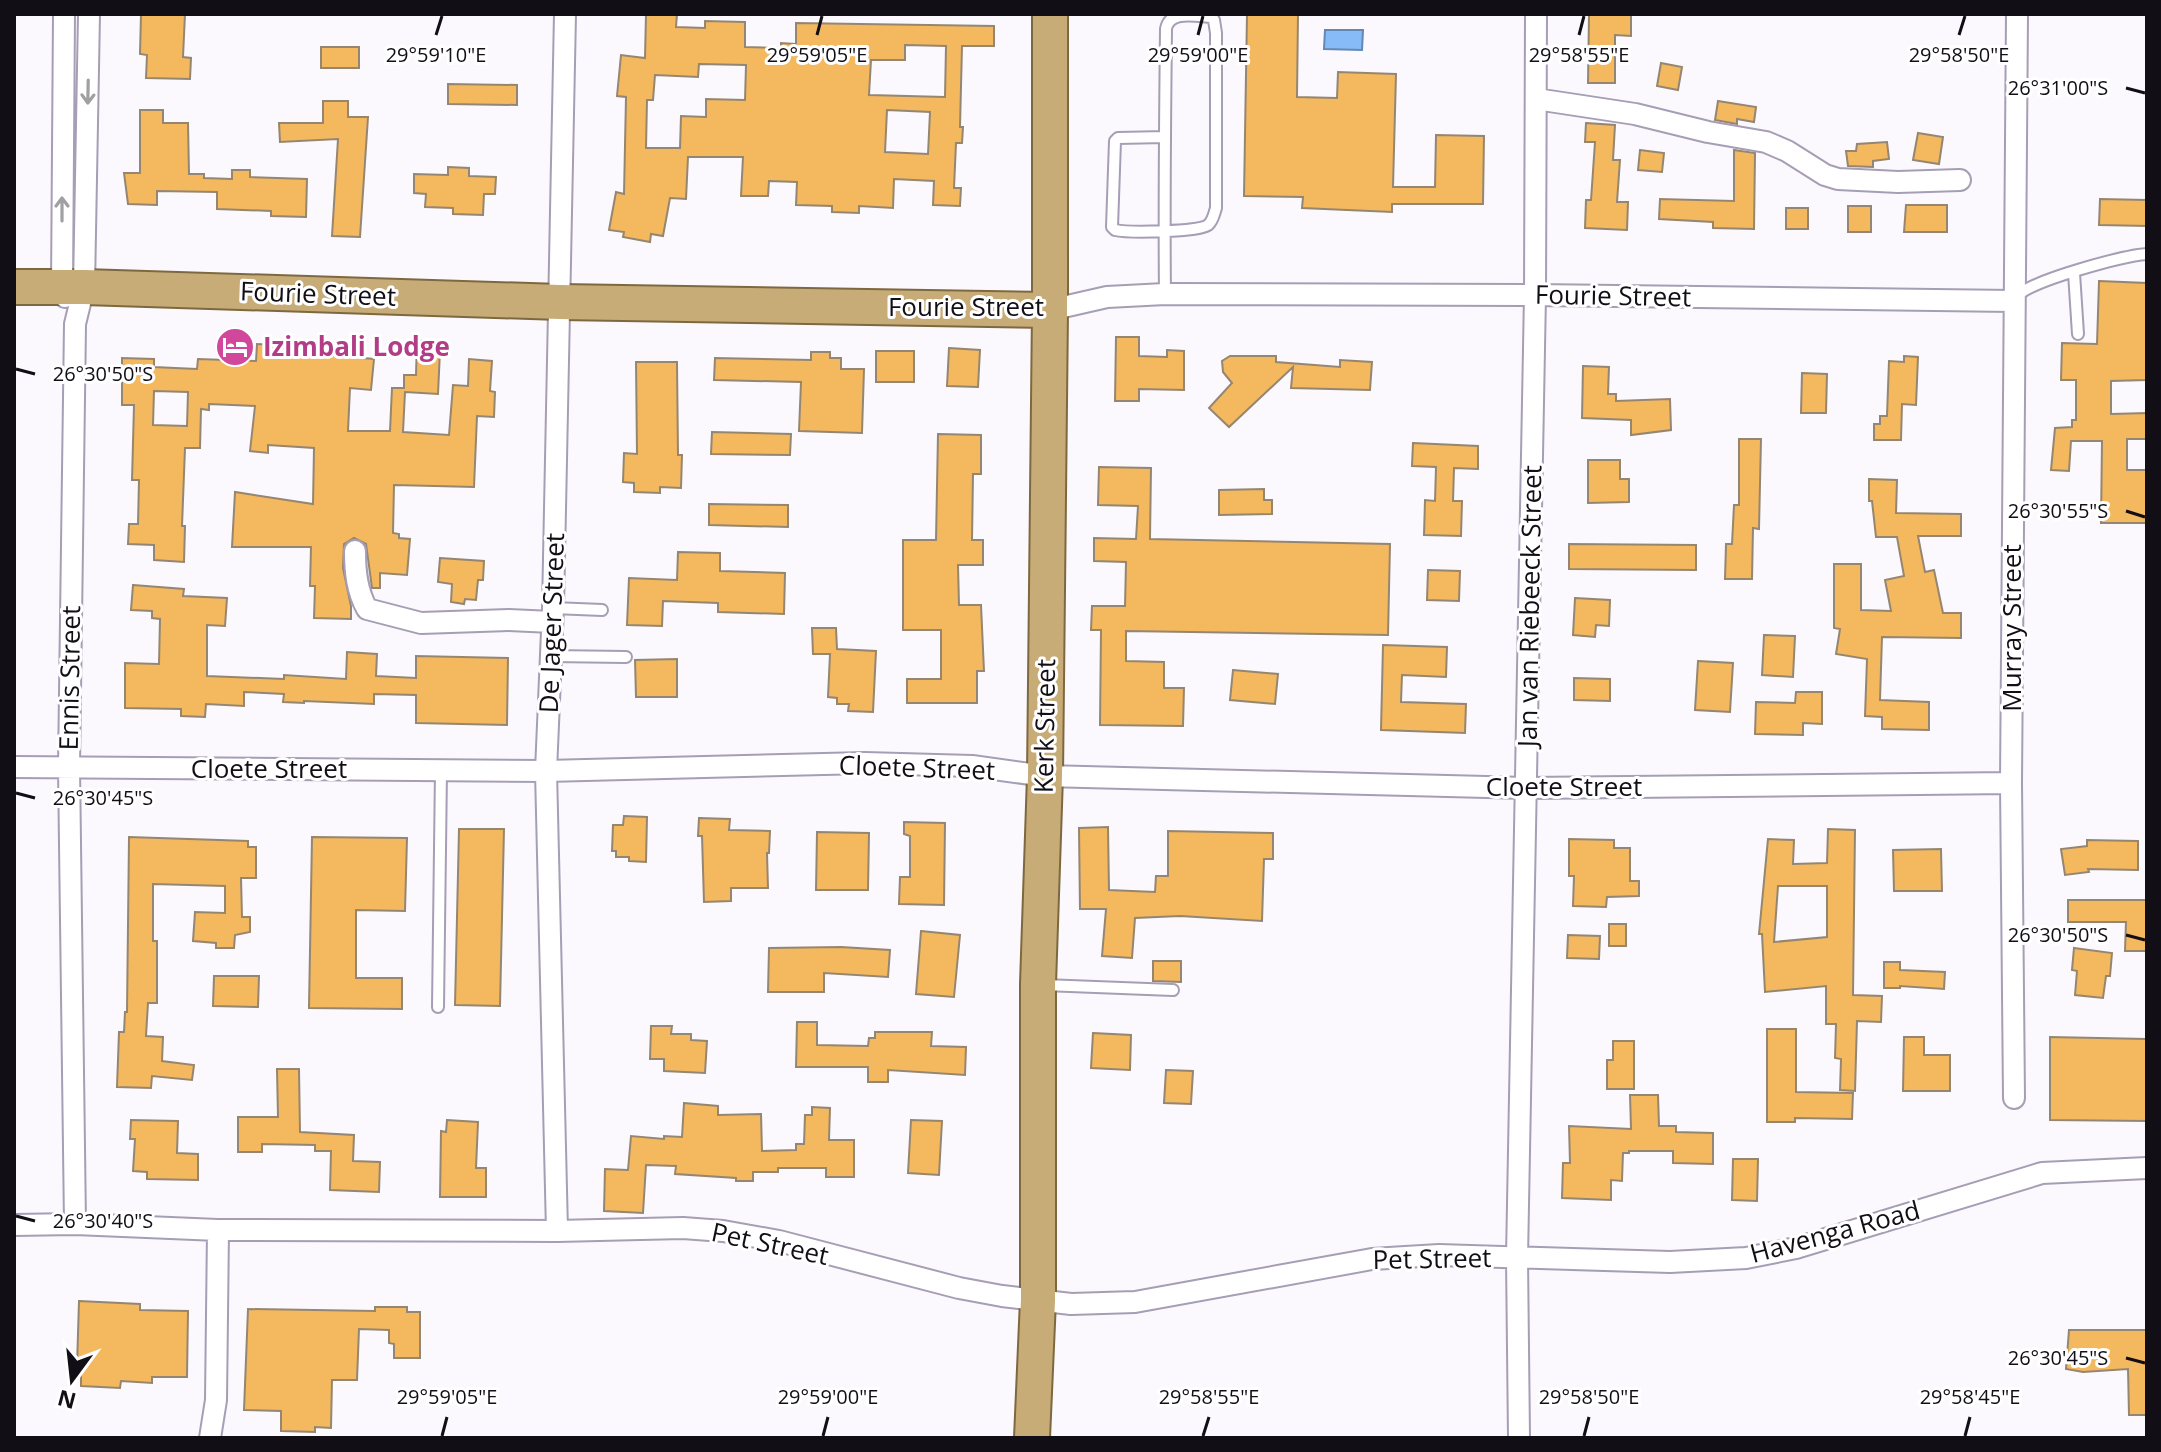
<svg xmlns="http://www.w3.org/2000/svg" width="2161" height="1452" viewBox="0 0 2161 1452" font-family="'Open Sans',sans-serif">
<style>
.water{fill:#87bbf7;stroke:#6487b4;stroke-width:2}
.building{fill:#f4b85e;stroke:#958672;stroke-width:2;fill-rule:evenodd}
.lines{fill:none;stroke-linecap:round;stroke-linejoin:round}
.service-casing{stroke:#a69eb5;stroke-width:14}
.minor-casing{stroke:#a69eb5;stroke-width:24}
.trunk-casing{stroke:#7e683f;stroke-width:38}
.service{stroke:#fff;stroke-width:10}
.minor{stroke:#fff;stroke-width:20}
.trunk{stroke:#c7ac77;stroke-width:34}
.oneway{stroke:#a09fa2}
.ticks{fill:none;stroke:#110e16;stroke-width:3}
.labels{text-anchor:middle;stroke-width:6;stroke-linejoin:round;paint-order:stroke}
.street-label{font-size:26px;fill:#110e16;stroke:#fff}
.hotel-label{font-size:26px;font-weight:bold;fill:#b23c85;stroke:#fff;text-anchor:start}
.ticks-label{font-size:20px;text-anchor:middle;fill:#110e16;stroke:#fff;stroke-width:6;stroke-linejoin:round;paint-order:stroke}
</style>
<rect width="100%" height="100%" fill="#fbf9fe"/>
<path class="water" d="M1325,30H1363L1362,50L1324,49Z"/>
<path class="building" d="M141,14H185L183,57L191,58L190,79L146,78L147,55L140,54Z
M646,14H677L676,27L705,28V21L745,22V47L781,48V43L796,44V23L994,26V46H962L960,127H963L962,143H956L954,188H961L960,206L933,205L934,181L894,179L893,208L859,206V213L832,212V206L796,205L797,182L769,181L768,196H741L743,157H688L686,199L670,198L663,236L651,234L650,242L623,237L624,232L609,230L616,192L624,194L626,97L617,96L621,55L645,58ZM905,45L946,46L945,97L869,95L871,60H905ZM699,64L746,65L745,100L706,99V117L681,116L680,148H646L647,100H653L655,75L698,77ZM887,110L930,112L928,154L885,152Z
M1247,14H1298L1297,97L1337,98L1338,72L1396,74L1393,187H1435L1436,135L1484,136L1483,204H1392V212L1302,208L1303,197L1244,196Z
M1589,14H1631V36L1615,35V83H1588Z
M321,47H359V68H321Z
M1661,63L1682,67L1678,90L1657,86Z
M448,84L517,85V105L448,104Z
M323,101H348V117H368L360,237L332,236L338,139L280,142L279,123H323Z
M1718,101L1756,107L1754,122L1737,119V124L1715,120Z
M140,110H163V123H188L189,174H204V178L232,179V170H250V177L307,179L306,217L271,216V211L217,209V192L157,191V205L128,204L124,173H140Z
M1586,123L1615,125L1613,160H1620L1617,202H1628L1627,230L1585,228L1586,200H1591L1595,142H1585Z
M1918,133L1943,137L1939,164L1913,160Z
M1887,142L1889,159L1873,161V167L1848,166L1846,151H1856L1857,144Z
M1640,150L1664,153L1662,172L1638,170Z
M1734,150L1755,153L1754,229L1713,228V222L1659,219L1660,199L1734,201Z
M448,167L469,168V176L496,177L495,194H484L483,215L453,214V208L425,207L426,194L414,193V174L448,175Z
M2100,199L2147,200V226L2099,225Z
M1906,205H1947V232H1904Z
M1848,206H1871V232H1848Z
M1786,208H1808V229H1786Z
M2099,281L2147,283V380L2111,381V414L2147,413V439H2127V470H2147V523H2101L2102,441H2071L2069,471L2051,470L2055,428L2072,427V420H2076V380H2061L2062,343L2097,344Z
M1116,337H1139V356L1167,357V350L1184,351V390L1139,389V401H1115Z
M417,340L432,341V350L440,351L438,394L405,392L403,432L449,435L453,385L468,386L469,359L492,361L490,391L495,392L494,417L477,416L474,487L394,485L393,533L399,534V538L410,539L407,575L380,573V588H372L366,544L354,538L344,544L343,568L351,606V619L314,618L315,586H310L311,547H232L235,492L313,504L314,448L268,445V453L250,451L255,406L209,404V410L201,409L200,448H185L182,526H185L184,562L154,560V545L128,544L129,524H138L139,480H132L134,405H122V358L154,359V367L197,369L198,359L256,361L257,344L306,346L305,353L374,359L371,390L350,388L348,431H390L392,388H404V375H416ZM154,391L188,392L187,426L153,425Z
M949,348L980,350L978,387L947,386Z
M876,351H914V382H876Z
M811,352H830V358H841V369H864L862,433L799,431L801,382L714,380L715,358L811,360Z
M1230,356H1276V362L1340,367V360L1372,362L1370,390L1291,388L1293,367L1229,427L1209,408L1232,383L1223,372L1222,361Z
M1904,356L1918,357L1916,405L1902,404L1901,440H1874V424H1880V416H1887L1889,361L1904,362Z
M636,362H677L678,455H682L681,488L660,487V493L634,492V483L623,482L624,453L637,454Z
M1583,366L1609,367L1608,394H1616V401L1670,399L1671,430L1631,435V420L1582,418Z
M1802,373L1827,374L1826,413H1801Z
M712,432L791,434L790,455L711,454Z
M938,434L981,435V474H973L972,540H983V565H958L959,605H981L984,671H977V703H907V679H941V630H903V540H936Z
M1739,439H1761L1759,529L1753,528L1752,579H1725L1726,544H1732L1734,505H1739Z
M1413,443L1478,446V469L1454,468L1453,501H1462L1461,536L1424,535L1425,500L1435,501L1436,467L1412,466Z
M1588,460H1620V479H1629V502L1588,503Z
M1099,467L1151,468L1150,539L1390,544L1388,635L1126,631V661L1164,662V688H1184L1183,726L1100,725L1101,630H1091L1092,606H1125L1126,562L1094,561V538L1136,539L1138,506L1098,505Z
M1869,479L1897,480L1896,513L1961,514V536H1918L1925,572L1934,570L1943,613H1961V638L1882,637L1880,700L1929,702V730L1882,729V717L1865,716L1867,659L1836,654L1840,629L1834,628V564H1861V610L1891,611L1885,580L1904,576L1897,537H1876L1872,501H1869Z
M1264,489V500H1272V514L1219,515V490Z
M709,504L788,505V527L709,525Z
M1569,544L1696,545V570L1569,569Z
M678,552L720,553V571L785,573L784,614L718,612V603L663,601L662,626L627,625L629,578L677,580Z
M440,558L484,561L483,580H478L476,600L465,599L464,604L451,602L452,584L438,582Z
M1428,570L1460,571L1459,601L1427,600Z
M133,585L184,589L183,596L227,598L225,626L207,625V676L284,679V675L346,679L347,652L377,654L376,676L416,678V656L508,658L507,725L416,723V695L374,694V704L304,701V703L283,702L284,694L244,692V706L206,704L205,717L181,716V709L125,708V663L159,664L160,619L152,618V611L131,610Z
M1575,598L1610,600L1609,626L1596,625L1595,637L1573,635Z
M812,628H836L837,649L876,651L873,712L848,711L849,704H837V698L828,697L830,654H813Z
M1764,635L1795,636L1793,677L1762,675Z
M1383,645L1447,647L1446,677L1402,675L1401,702L1466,704L1465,733L1381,730Z
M677,659V697H636L635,660Z
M1698,661L1733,663L1730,712L1695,710Z
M1233,670L1278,674L1275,704L1230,700Z
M1574,678L1610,679V701L1574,700Z
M1796,692H1822V724L1803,723V735L1755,734L1756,702L1795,703Z
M624,816L647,817L646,862L629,861V857H616V851H612L613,825H623Z
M699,818L730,819L729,830L770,831L769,853H767L768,888H731V901L704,902L702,836H698Z
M904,822L945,823L944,905L899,904L900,877H910V836L904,834Z
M1108,827L1109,890L1155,892L1156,876H1168V831L1273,833V859H1264L1262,921L1180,916L1135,918L1132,958L1102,956L1106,909H1080L1079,828Z
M459,829H504L500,1006L455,1005Z
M1828,829L1855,830L1853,995L1882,996L1881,1022L1857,1021L1855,1091L1840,1090L1841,1059L1835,1058L1836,1024H1826V986L1765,992L1762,934H1759L1768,839L1794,840L1793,864L1827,863ZM1778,886H1827V937L1774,942Z
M817,832L869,833L868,890H816Z
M129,837L248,841V847H256V878H241L242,917H250V932L235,935L234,948H216V943L193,941L195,912L225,913V886L153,884V941H157V1003H148L146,1036L163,1037L162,1061L194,1065L192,1080L152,1076L151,1088L117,1087L119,1032H124L125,1012H127Z
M312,837L407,838L405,911L356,910V978H402V1009L309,1008Z
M1569,839L1614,840V848H1630V881H1639V896L1607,897L1606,907L1573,906L1574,876H1569Z
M2087,840L2138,841V870L2088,869L2089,872L2065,875L2061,849L2087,846Z
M1941,849L1942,891H1894L1893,850Z
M2068,900H2147V951H2125L2126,922H2068Z
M1609,924H1626V946H1609Z
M921,931L960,935L954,997L916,994Z
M1568,935L1600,936L1599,959L1567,958Z
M841,947L890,950L888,977L824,973V992H768L769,948Z
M2074,948L2112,953L2110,976H2106L2103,998L2075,995L2077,971L2072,970Z
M1153,961H1181V982L1153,981Z
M1884,962H1900V970L1945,972L1944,989L1900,986V988H1884Z
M214,976H259L258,1007L213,1006Z
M797,1022H817V1045L868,1046L869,1038H875V1032H932L931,1046L966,1047L965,1075L888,1070V1082H868V1067H796Z
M651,1026H672L671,1034H691V1040L707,1041L705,1073L664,1071V1059H650Z
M1767,1029H1796V1092L1853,1093L1852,1119L1795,1118V1122H1767Z
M1093,1033L1131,1035L1130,1070L1091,1068Z
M1904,1037H1924V1055H1950V1091H1903Z
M2050,1037L2147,1039V1121L2050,1120Z
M1613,1041H1634V1089H1607V1060H1613Z
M277,1069H299L300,1132L354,1135L353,1161L380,1162L379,1192L330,1190L331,1151H315V1145L262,1144V1152H238V1117H278Z
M1166,1070L1193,1071L1191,1104L1164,1103Z
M1630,1095H1658L1659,1126H1676V1132L1713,1133V1164L1673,1163V1151H1629V1153H1623L1622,1181L1611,1180V1200L1562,1198L1563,1163H1570L1569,1126L1631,1129Z
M684,1103L718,1106V1115L761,1114L762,1151L796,1150V1144H804L805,1115H812V1107L830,1108L829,1140H854V1177H826V1168H778V1172H753V1181H736V1178L675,1174L676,1166L646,1165L643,1213L604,1211L605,1169L628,1170L631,1136L664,1139V1136L682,1137Z
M131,1120L178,1121L177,1153L198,1154V1180L147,1179V1172L133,1171L135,1139H130Z
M447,1120L478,1122L476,1168H486V1197H440L441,1131L446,1132Z
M911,1120L942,1121L939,1175L908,1173Z
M1733,1159H1758L1757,1201L1732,1200Z
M79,1301L140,1304V1310L188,1311L187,1377H152V1383L121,1381L120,1388L81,1386V1366H77Z
M375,1307H407V1312H420V1358H394V1344L389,1343V1330L359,1329L357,1380H332L331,1428L315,1427V1432L281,1431V1411L244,1410L248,1309L375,1311Z
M2069,1330H2147V1415H2129L2128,1369L2083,1372L2066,1369Z"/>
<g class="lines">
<g class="service-casing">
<path id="service" d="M2074,273L2078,334
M1165,294C1164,206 1165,118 1166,29C1169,10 1195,16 1211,17L1214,20L1216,33V208C1214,214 1213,221 1208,225C1198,232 1129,233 1115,230L1112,227L1115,141L1118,138L1165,137
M2017,296C2033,280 2122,256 2147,254
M553,608L602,610
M551,656L626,657
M1044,985L1173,990
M438,1007L441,770"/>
</g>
<g class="minor-casing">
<path id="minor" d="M64,14L62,287L65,297
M1536,99L1635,114L1708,132L1766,142L1787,151L1825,175L1838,179L1898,182L1960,180
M1050,310L1107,297L1165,294L1535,295L2013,301
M355,551C355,572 357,591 367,609L421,623L509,620L552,622
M14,767L546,771L865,763L972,766L1045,776L1527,788L2011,783
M2014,1098L2011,783L2017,14
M75,1224L69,767L75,324L84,287L89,14
M14,1225L75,1224L218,1230L557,1231L683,1228L723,1231L779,1241L959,1288L1002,1296L1071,1304L1135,1302L1372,1259L1439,1255L1670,1262L1746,1258L1796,1248L2042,1173L2147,1168
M557,1231L546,771L553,608L565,14
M210,1438L216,1400L218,1230
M1519,1438L1517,1258L1535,295L1536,14"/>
</g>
<g class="trunk-casing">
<path id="trunk" d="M14,287H84L560,302L1050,310
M1032,1438L1038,1300V984L1045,776L1050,310V14"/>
</g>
<use href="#service" class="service"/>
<use href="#minor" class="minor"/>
<use href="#trunk" class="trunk"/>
</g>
<defs><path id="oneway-shaft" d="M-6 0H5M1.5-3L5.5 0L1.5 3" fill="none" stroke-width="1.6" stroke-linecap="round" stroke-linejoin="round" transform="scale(2)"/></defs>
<g class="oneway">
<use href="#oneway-shaft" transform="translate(88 92) rotate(91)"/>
<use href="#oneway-shaft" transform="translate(62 209) rotate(-90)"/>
</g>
<path class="ticks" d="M436,35L442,16M817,35L822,16M1198,35L1203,16M1579,35L1584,16M1959,35L1965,16M2126,88L2145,93M16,369L35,374M2126,511L2145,517M16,793L35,798M2126,935L2145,940M16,1216L35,1221M2126,1358L2145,1363M442,1436L447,1417M823,1436L828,1417M1203,1436L1209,1417M1584,1436L1589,1417M1965,1436L1970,1417"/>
<defs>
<g id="hotel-disc" transform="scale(2)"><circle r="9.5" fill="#d1479c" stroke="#fff"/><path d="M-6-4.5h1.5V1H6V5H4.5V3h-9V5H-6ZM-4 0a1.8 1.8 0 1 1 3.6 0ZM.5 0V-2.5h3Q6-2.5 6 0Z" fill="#fff"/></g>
</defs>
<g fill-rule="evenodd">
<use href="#hotel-disc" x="235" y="347"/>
</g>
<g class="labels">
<g class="street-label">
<text transform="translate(318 294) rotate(2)" y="9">Fourie Street</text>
<text transform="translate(1613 296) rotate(1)" y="9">Fourie Street</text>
<text x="966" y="316">Fourie Street</text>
<text transform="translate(1530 606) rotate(-89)" y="9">Jan van Riebeeck Street</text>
<text transform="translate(552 623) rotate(-88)" y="9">De Jager Street</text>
<text transform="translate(2012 628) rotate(-90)" y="9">Murray Street</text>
<text transform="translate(70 678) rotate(-89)" y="9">Ennis Street</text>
<text transform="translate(1045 726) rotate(-89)" y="9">Kerk Street</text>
<text transform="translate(917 768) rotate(2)" y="9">Cloete Street</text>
<text x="269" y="778">Cloete Street</text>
<text x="1564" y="796">Cloete Street</text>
<text transform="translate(1835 1232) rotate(-15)" y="9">Havenga Road</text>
<text transform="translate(770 1244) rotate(12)" y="9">Pet Street</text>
<text transform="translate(1432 1259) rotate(-1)" y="9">Pet Street</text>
</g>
<g class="hotel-label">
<text x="263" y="356">Izimbali Lodge</text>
</g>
</g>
<g class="ticks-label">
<text x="436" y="62">29°59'10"E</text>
<text x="817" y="62">29°59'05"E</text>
<text x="1198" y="62">29°59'00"E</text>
<text x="1579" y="62">29°58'55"E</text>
<text x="1959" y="62">29°58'50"E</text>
<text x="2058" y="95">26°31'00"S</text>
<text x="103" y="381">26°30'50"S</text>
<text x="2058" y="518">26°30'55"S</text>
<text x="103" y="805">26°30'45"S</text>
<text x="2058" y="942">26°30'50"S</text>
<text x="103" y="1228">26°30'40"S</text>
<text x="2058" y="1365">26°30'45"S</text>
<text x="447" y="1404">29°59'05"E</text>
<text x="828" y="1404">29°59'00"E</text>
<text x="1209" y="1404">29°58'55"E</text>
<text x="1589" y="1404">29°58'50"E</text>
<text x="1970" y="1404">29°58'45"E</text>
</g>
<rect width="2161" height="1452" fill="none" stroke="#110e16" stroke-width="32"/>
<g transform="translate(72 1380) rotate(195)" stroke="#ffffff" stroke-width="6" paint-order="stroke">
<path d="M0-6L14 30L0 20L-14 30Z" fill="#110e16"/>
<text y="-12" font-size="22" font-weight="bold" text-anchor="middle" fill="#110e16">N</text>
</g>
</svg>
